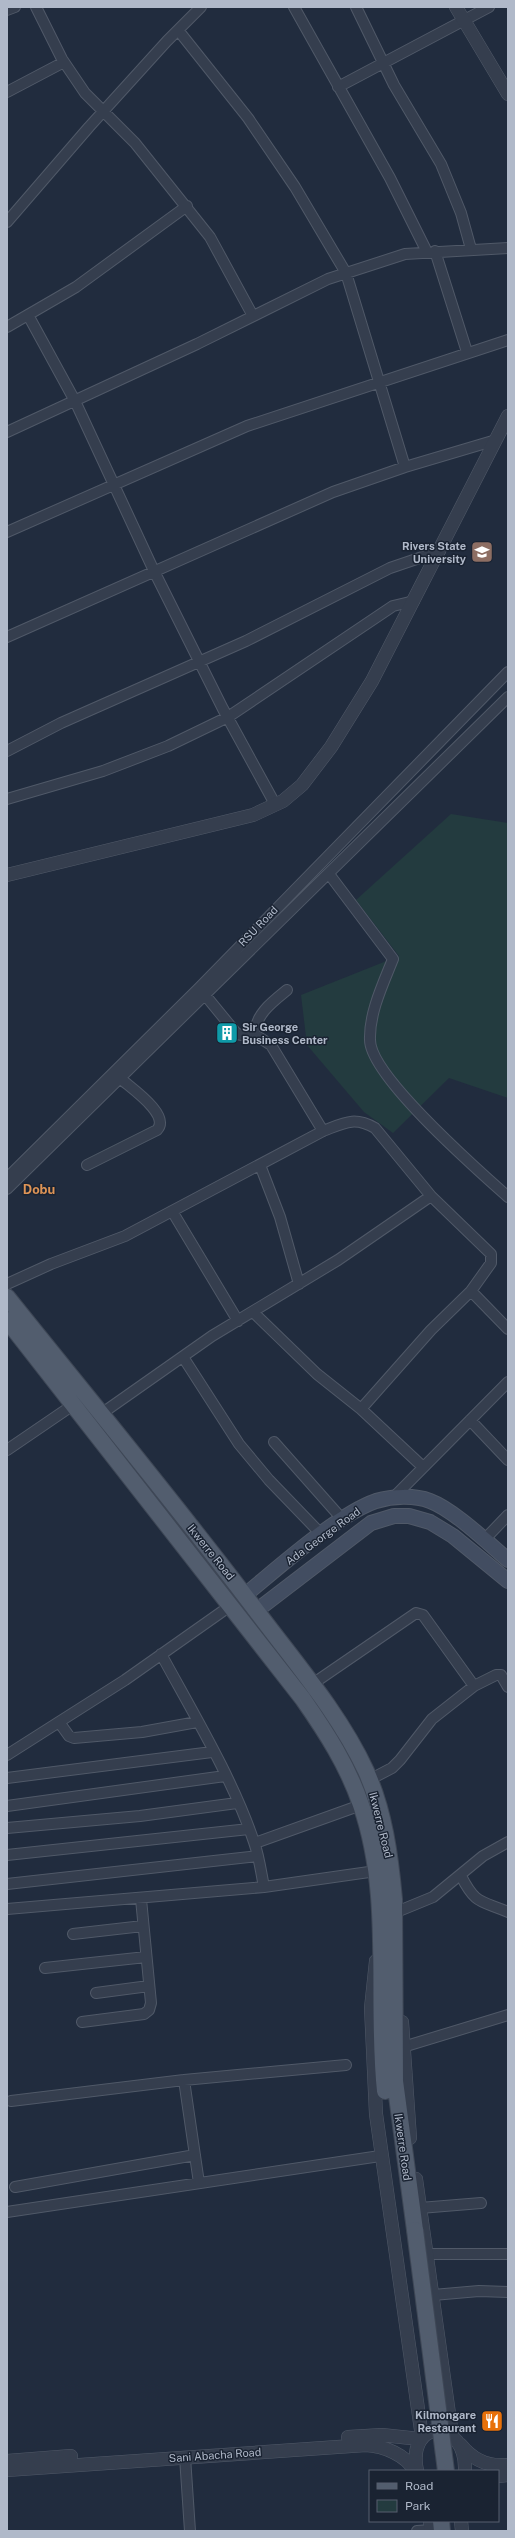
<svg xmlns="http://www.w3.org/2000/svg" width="515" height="2538" viewBox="0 0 515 2538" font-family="'Public Sans',sans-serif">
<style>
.green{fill:#233b3f}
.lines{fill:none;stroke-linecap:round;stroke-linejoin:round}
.minor-casing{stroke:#505968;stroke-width:12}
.tertiary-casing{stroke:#505968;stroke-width:14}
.secondary-casing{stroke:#505968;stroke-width:16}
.primary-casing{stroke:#3e4756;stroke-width:18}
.minor{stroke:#353e4e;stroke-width:10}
.tertiary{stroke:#353e4e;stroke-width:13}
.secondary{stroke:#424d61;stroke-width:14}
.primary{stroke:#525d6e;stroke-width:16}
.primary-bridge-casing{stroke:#3e4756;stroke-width:18;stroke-linecap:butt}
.primary-bridge{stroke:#525d6e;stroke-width:16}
.labels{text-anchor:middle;stroke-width:3;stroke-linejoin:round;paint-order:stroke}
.poi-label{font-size:11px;font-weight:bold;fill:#b0b9c9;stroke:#1a2332;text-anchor:end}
.street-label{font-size:11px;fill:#b0b9c9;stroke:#1a2332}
.quarter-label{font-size:13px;font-weight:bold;fill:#de9456;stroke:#1a2332}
</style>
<rect width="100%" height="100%" fill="#212c3e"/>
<path class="green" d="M451,814L508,823V1098L449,1078L393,1133L364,1112L307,1045L301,995L399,956L356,900Z"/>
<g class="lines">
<g class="minor-casing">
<path id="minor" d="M36,7L62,59L85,93L135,143L210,237L253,316
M294,7L390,178L427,252
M356,7L394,85L441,164L461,213L471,249
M7,10L15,7
M178,30L248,118L295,187L346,273L405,467
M338,87L489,7
M7,92L64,62
M7,222L89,127L167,41L201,7
M435,251L467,352
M28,315L75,401L154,571L223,709L275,804
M7,327L76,287L187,206
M7,432L197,344L328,279L405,254L508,248
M7,532L247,426L508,340
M7,637L333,492L405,467L496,440
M7,751L61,723L246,641L390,568L440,551
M7,799L103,771L168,746L228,717L393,606L414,601
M329,874L393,959C383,984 369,1013 370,1040C370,1076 479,1171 508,1197
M201,990L237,1034L247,1036L254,1034L271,1045L323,1131
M254,1034C257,1013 271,1003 287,990
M87,1165L157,1130C171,1115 131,1088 121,1079
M260,1165L280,1217L299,1284
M7,1178L199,988L508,672
M7,1189L508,697
M172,1211L238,1321
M7,1284L51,1264L125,1236L323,1131C344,1123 354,1116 375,1128L431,1196L491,1254V1263L471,1291L431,1330L361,1409
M471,1291L508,1329
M253,1312L317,1374L361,1409L423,1467
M183,1357L239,1444L269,1480L322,1535
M101,1414L212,1336L338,1260L431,1196
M470,1420L508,1460
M274,1442L343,1520
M7,1450L73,1405
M394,1497L508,1382
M484,1540L508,1515
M161,1654C193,1713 233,1779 254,1842C259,1856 261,1872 264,1887
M311,1685L416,1613L423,1615L474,1686
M59,1722L69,1736L74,1738L142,1732L197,1722
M7,1755L125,1680L230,1606
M7,1778L212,1752
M369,1780L392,1768L400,1760L432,1719L474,1686L496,1675H501L508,1687
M7,1806L225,1776
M7,1828L140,1816L237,1803
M255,1843L361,1805
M7,1855L249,1829
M461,1876C476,1905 480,1900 508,1912
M7,1884L258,1856
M7,1909L264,1887L376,1871
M394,1913L433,1897L483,1856L508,1842
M73,1934L143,1926
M45,1968L146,1957
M96,1993L149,1986
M82,2022L144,2014L149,2010L151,2003L141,1899
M403,2047L508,2015
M184,2080L199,2183
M11,2101L184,2080L346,2065
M15,2187L195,2155
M420,2208L481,2203
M7,2212L380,2156
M427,2254H508
M433,2295L479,2291L508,2292
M185,2457L190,2531
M417,2531L431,2530"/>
</g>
<g class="tertiary-casing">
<path id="tertiary" d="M456,7L508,94
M7,875L253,815L283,801L302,785L331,747L372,681L508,416
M376,1961L371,2008L376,2114L422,2437
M402,2022L410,2138
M416,2179L452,2435
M348,2437L382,2435L420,2439
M461,2445C473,2460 489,2467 508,2465
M7,2461L71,2456
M7,2470L366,2445C384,2446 406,2455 415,2471
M417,2471C406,2417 467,2418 465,2471
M498,2476L508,2475
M430,2521L431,2531
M461,2521L462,2531"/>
</g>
<g class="secondary-casing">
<path id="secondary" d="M245,1595C278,1568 338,1514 376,1501C393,1496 414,1495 430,1501C454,1510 488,1543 508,1560
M256,1611L371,1523L394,1516H409L430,1522L453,1536L508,1581"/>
</g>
<g class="primary-casing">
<path id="primary" d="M7,1297C92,1403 179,1508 261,1617C298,1666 340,1715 366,1771C384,1811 390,1855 394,1899L395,2081L415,2230
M7,1320L303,1699C326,1732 348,1766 361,1805C393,1897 375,1996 385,2091
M441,2521L442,2531"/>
</g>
<use href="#minor" class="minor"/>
<use href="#tertiary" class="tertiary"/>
<use href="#secondary" class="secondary"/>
<use href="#primary" class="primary"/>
<g class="primary-bridge-casing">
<path id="primary-bridge" d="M415,2230L446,2471"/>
</g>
<use href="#primary-bridge" class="primary-bridge"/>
</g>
<defs>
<g id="university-square" transform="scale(1.15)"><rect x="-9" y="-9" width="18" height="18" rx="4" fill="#8d6e63" stroke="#1a2332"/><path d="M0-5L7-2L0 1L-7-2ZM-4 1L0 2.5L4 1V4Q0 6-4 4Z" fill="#fff"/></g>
<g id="building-square" transform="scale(1.15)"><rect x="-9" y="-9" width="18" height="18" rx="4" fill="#0f9aa8" stroke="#1a2332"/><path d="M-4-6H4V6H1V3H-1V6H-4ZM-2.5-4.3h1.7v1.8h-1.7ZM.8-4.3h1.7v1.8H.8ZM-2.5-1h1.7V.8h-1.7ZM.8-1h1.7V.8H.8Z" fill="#fff"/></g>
<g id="restaurant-square" transform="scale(1.15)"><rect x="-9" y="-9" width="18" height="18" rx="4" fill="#e8710a" stroke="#1a2332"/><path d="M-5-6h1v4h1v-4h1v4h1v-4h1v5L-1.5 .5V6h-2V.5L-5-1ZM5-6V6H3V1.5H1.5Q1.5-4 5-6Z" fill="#fff"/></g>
</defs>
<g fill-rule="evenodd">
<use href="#university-square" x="482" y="552"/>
<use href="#building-square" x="227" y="1033"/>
<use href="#restaurant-square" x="492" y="2421"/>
</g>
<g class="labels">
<g class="poi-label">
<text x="466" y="550">Rivers State<tspan x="466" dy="13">University</tspan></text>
<text x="242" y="1031" text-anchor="start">Sir George<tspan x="242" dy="13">Business Center</tspan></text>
<text x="476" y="2419">Kilmongare<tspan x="476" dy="13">Restaurant</tspan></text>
</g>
<g class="street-label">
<text transform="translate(258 926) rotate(-46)" y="4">RSU Road</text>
<text transform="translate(323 1536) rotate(-36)" y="4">Ada George Road</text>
<text transform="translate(211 1552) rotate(51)" y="4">Ikwerre Road</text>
<text transform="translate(381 1825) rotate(76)" y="4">Ikwerre Road</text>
<text transform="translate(403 2147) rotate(82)" y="4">Ikwerre Road</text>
<text transform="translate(215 2455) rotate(-4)" y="4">Sani Abacha Road</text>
</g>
<g class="quarter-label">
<text x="39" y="1194">Dobu</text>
</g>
</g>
<rect width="515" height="2538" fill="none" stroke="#b0b9c9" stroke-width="16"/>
<rect x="369" y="2470" width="130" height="52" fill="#1a2332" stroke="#565f6e"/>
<rect x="377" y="2483" width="20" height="6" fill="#525d6e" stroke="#565f6e"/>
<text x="405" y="2490" font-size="12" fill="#b0b9c9">Road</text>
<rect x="377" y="2500" width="20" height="12" fill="#233b3f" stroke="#565f6e"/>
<text x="405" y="2510" font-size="12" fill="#b0b9c9">Park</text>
</svg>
